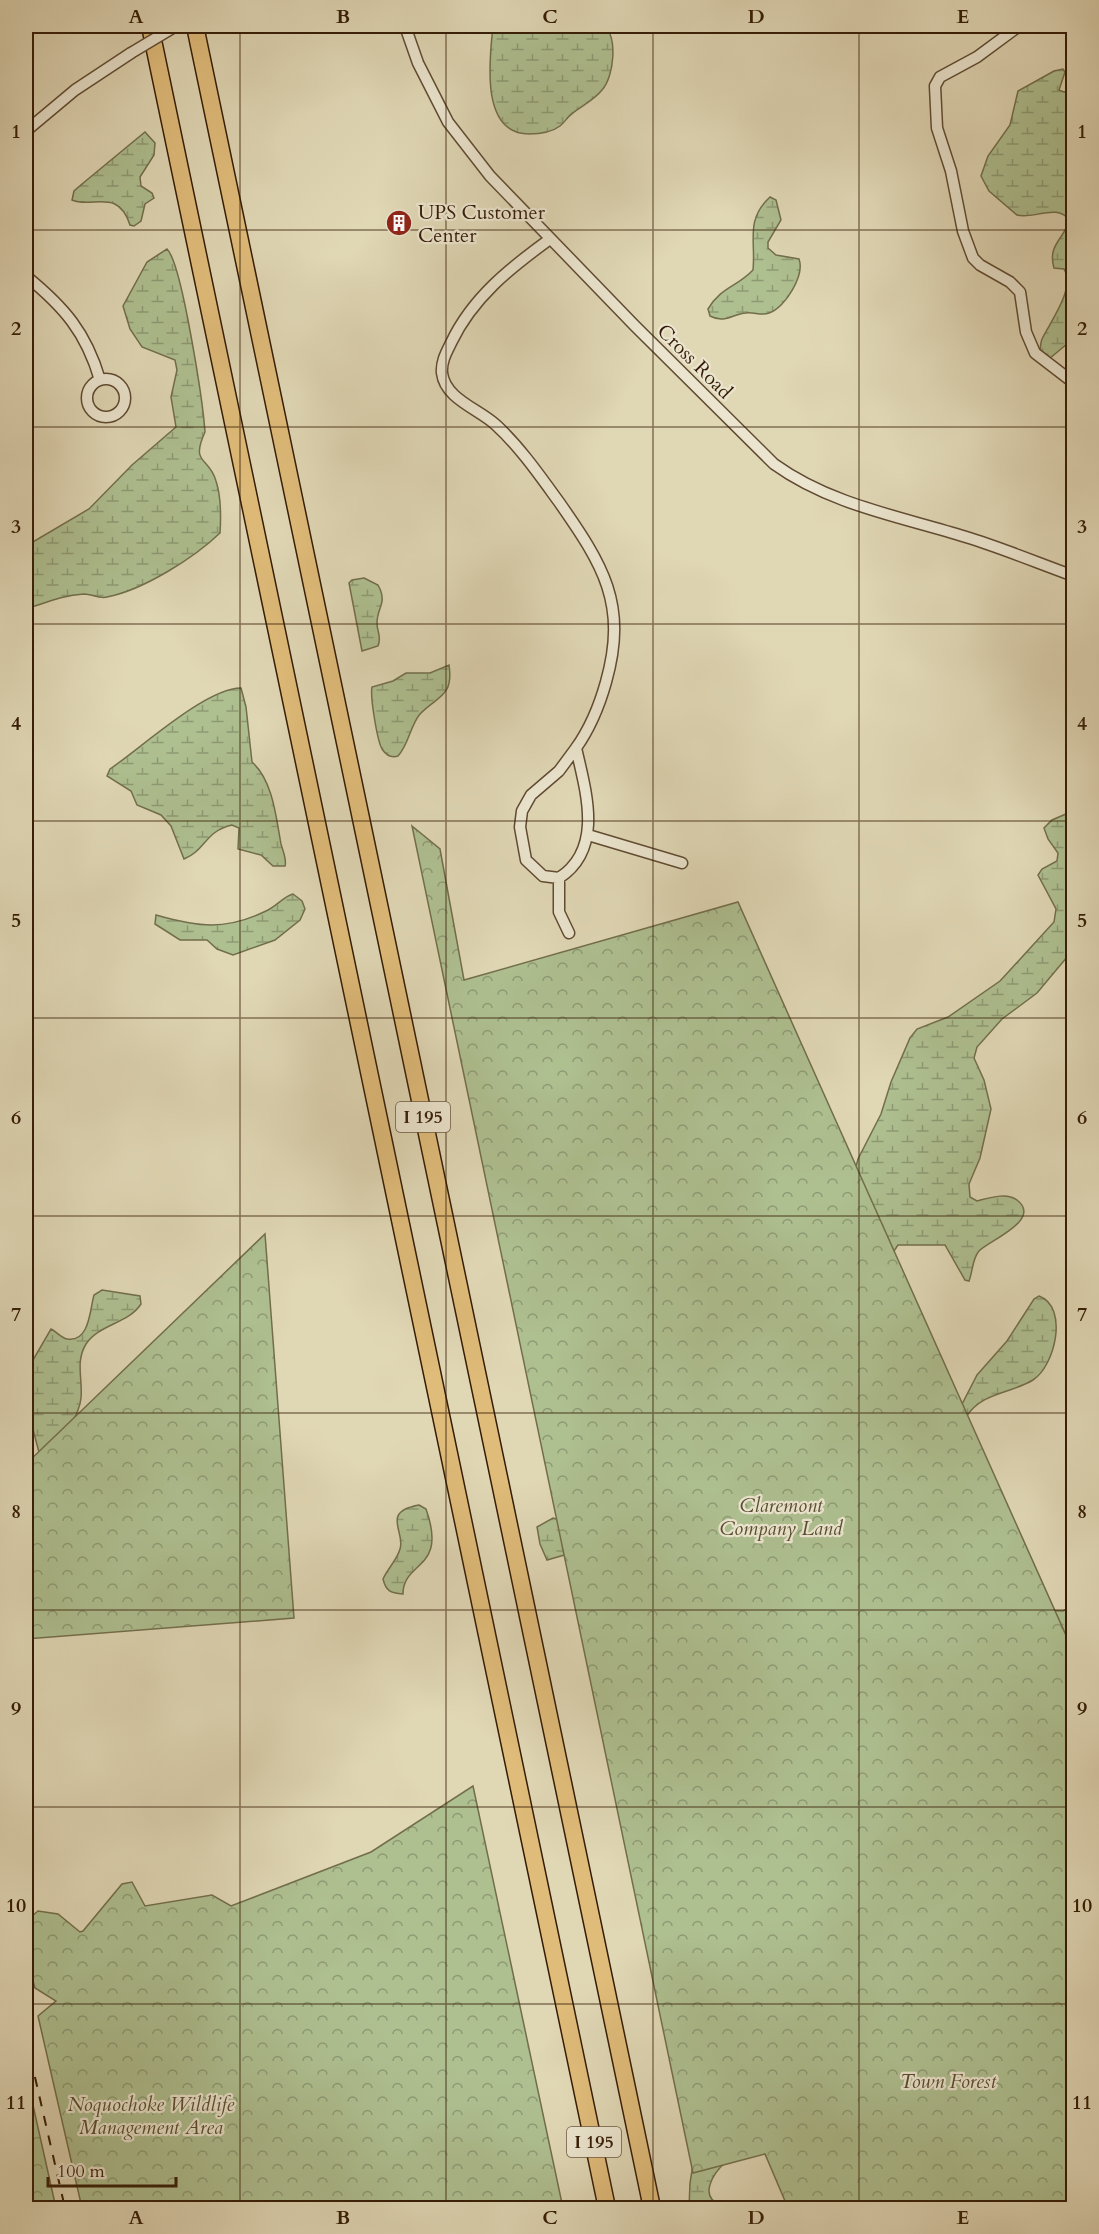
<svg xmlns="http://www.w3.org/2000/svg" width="1099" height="2234" viewBox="0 0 1099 2234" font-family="Cardo,serif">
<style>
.wetland{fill:url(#wetland-marsh);stroke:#726e4b;stroke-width:1.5}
.park{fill:url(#park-crowns);stroke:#726e4b;stroke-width:1.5}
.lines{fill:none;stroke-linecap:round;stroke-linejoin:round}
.minor-casing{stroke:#604b32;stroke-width:13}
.highway-casing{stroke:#351c06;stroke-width:19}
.minor{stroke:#ebe5cf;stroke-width:10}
.highway{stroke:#e0bc7a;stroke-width:16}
.rail{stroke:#351c06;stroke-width:2;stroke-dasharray:10 10;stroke-linecap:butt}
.minor-bridge-casing{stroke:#604b32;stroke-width:13;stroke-linecap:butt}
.minor-bridge{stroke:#ebe5cf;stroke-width:10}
.grid{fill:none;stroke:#351c06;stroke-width:1.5;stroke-opacity:0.55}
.labels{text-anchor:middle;stroke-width:4.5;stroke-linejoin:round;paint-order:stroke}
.shield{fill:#ebe5cf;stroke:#6c5842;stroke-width:1.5}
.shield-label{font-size:18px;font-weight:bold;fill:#351c06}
.poi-label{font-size:20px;fill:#351c06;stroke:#ebe5cf;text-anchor:start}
.street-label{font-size:20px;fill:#351c06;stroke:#ebe5cf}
.park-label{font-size:20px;font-style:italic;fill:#594d2f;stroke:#ebe5cf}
.neatline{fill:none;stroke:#351c06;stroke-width:2}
.grid-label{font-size:20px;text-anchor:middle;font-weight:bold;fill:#351c06}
</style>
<defs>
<pattern id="wetland-marsh" width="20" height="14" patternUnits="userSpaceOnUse" patternTransform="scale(1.5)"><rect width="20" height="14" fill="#aebf90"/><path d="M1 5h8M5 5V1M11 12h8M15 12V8" fill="none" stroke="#8e9a74"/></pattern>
<pattern id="park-crowns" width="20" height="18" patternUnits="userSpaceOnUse" patternTransform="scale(1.5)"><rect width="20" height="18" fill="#aebf90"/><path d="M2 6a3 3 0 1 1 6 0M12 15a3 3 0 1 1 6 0" fill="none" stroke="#8e9a74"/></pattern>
</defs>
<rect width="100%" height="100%" fill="#e0d7b5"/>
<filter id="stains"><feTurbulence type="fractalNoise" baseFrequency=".00333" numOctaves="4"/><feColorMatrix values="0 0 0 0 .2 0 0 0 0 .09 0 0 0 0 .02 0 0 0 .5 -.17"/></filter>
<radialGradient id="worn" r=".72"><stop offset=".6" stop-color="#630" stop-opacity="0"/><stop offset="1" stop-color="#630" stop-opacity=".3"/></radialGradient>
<path class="wetland" d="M493,26H604C618,37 614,77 602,90C595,99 582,106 573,113C568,116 565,122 560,126C552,132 539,134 529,134C479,134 490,56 493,26Z
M1063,69L1065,72L1059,90L1064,92L1074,89V338L1049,359L1040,357C1040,351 1040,344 1042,339C1050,322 1076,288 1064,269L1054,268C1047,244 1065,239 1069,220C1058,203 1032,220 1017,215L989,191L981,176L988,156L1010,125L1018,91L1054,71Z
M145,132L155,143L154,155L140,177L141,186L152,193L154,198L145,204L141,221L134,226L130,225C118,187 92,209 72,200L74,191L82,184Z
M770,197L776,200L781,220L768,242V248L776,255L799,259C805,275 785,308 769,313C762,316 754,312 746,313C732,314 725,324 710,316L708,309C721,287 737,287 753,270C756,241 745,220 770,197Z
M167,249C182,263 203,404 205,432C190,465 209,456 216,481C221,496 221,517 220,533C194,558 143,590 107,597C99,599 92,594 84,594C63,595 45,603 26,609V546L89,509L132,465L176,427L171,397L177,370L175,360L142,347L130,329L123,306L147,262Z
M364,578L378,585C388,603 377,607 377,623C377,633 382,636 378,646L362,651L349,583L352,580Z
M449,665C454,697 437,696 420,714C410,726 409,744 398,756C392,758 386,755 382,749C377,740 370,696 372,687L393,681L406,673H430Z
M241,688L246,707L252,762C273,781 276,817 281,844C283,851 287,860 285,866H273L261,855L238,849L239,828L232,825C205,831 206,850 184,859L171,826L161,815L137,805L131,791L107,776L110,769C141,748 206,688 241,688Z
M1073,811V950L1037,993L1002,1019L977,1047L974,1058L984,1080L991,1109L980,1158L969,1184L970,1197L977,1201C989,1198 1006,1192 1017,1200C1043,1220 988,1241 979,1251C972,1259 973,1271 969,1281L965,1280L945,1245H898L888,1260L960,1408L977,1375L1007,1341L1034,1299L1039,1296C1069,1307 1055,1366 1033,1380C1010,1394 982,1392 966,1417L1042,1610L1063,1611L1073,1606V1656L726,2162C713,2173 698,2197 721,2205C726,2207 734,2207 740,2208H689L690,2183L850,1189L858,1159L881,1114L891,1082L910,1038L917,1029L948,1017L1000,981L1054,922L1056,909L1038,875L1042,869L1057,861L1058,853L1048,839L1044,828L1052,820Z
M293,894L302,901L305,909L300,920L275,940L233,955L217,949L207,940H180L155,924L156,915C198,927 225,931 266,911C276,907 284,896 293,894Z
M102,1290L140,1296L141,1304C128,1324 99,1324 86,1344C75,1362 83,1380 81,1398C79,1421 55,1443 41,1460L26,1403V1372L51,1329C57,1332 61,1338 67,1339C90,1343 90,1308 94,1295Z
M419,1505L426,1509C448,1571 403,1560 403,1594C390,1593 386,1591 383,1579C388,1568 397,1560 400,1549C406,1532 380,1512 419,1505Z
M553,1518L559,1520L568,1554L547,1560L540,1544L537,1527Z"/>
<path class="park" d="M412,826L440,849L464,980L738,902L1073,1651V2208H788L765,2154L693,2173Z
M265,1234L294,1618L26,1639V1464Z
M473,1786L563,2208H291L288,2203L246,2208H82L38,2016L56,2001L35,1988L26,1957V1921L38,1911L58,1914L80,1932L83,1931L122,1884L132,1882L145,1906L212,1895L231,1906L371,1852Z
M26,2074L56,2208H26Z"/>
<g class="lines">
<g class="minor-casing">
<path id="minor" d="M405,26L418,63L448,122L490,176L635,326L774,464C831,505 899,516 966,537C1002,548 1038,563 1074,576
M1019,26L977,57L940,77L935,86L937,128L951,171L963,231L973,258L980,265L1010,282L1020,292L1026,332L1035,353L1074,383
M26,131L75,90L131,53
M550,239C510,268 472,298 451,343C446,353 441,362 442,373C445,399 479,409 496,425C520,447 540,476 559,502C603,565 628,604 606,682C599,707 591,727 576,748C586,792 604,849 559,878L543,876L526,860L520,827L522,811L531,795L559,771L576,748
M26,276C64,307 86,332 100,380
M87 398a19 19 0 1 1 38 0a19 19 0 1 1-38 0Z
M588,835L682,863
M559,878V912L569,933"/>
</g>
<g class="highway-casing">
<path id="highway" d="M150,26L607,2208
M195,26L652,2208"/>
</g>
<use href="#minor" class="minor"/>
<use href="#highway" class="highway"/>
<path class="rail" d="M26,2038L65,2208"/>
<g class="minor-bridge-casing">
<path id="minor-bridge" d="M131,53L176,26"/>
</g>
<use href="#minor-bridge" class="minor-bridge"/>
</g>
<path class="grid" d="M240,26V2208M446,26V2208M653,26V2208M859,26V2208M26,230H1074M26,427H1074M26,624H1074M26,821H1074M26,1018H1074M26,1216H1074M26,1413H1074M26,1610H1074M26,1807H1074M26,2004H1074"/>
<defs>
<g id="building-disc" transform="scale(1.35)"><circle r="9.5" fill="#8f2418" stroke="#ebe5cf"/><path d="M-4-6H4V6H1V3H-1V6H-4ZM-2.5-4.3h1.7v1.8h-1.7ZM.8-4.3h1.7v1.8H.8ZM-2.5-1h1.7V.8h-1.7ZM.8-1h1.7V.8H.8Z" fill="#fff"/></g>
</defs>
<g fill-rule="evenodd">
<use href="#building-disc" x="399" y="223"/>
</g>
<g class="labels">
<g class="shield">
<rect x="396" y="1102" width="54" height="30" rx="4.5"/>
<rect x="567" y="2127" width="54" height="30" rx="4.5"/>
</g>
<g class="shield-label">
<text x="423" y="1123">I 195</text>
<text x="594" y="2148">I 195</text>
</g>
<g class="poi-label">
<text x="418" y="219">UPS Customer<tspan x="418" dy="23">Center</tspan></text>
</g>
<g class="street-label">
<text transform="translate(695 361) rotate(45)" y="7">Cross Road</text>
</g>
<g class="park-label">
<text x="781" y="1512">Claremont<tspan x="781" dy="23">Company Land</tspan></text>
<text x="948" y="2088">Town Forest</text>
<text x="151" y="2111">Noquochoke Wildlife<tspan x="151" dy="23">Management Area</tspan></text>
</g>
</g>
<rect width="1099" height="2234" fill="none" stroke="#e0d7b5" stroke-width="66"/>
<path d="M48 2177v9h128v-9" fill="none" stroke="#351c06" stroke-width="3"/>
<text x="57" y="2177" font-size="18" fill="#351c06" stroke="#ebe5cf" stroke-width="4.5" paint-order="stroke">100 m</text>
<rect x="33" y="33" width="1033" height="2168" class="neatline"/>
<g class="grid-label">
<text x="136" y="23">A</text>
<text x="343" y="23">B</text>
<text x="550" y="23">C</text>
<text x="756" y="23">D</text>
<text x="963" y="23">E</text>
<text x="16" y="138">1</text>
<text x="1082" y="138">1</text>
<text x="16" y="335">2</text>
<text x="1082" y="335">2</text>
<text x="16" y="533">3</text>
<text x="1082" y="533">3</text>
<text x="16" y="730">4</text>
<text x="1082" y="730">4</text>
<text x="16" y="927">5</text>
<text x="1082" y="927">5</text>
<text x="16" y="1124">6</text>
<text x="1082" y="1124">6</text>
<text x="16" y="1321">7</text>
<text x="1082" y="1321">7</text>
<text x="16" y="1518">8</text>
<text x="1082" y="1518">8</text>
<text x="16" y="1715">9</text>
<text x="1082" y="1715">9</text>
<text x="16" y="1912">10</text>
<text x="1082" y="1912">10</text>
<text x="16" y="2109">11</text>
<text x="1082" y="2109">11</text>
<text x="136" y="2224">A</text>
<text x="343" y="2224">B</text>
<text x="550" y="2224">C</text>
<text x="756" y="2224">D</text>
<text x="963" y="2224">E</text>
</g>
<rect width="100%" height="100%" filter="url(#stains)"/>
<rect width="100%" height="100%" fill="url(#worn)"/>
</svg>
